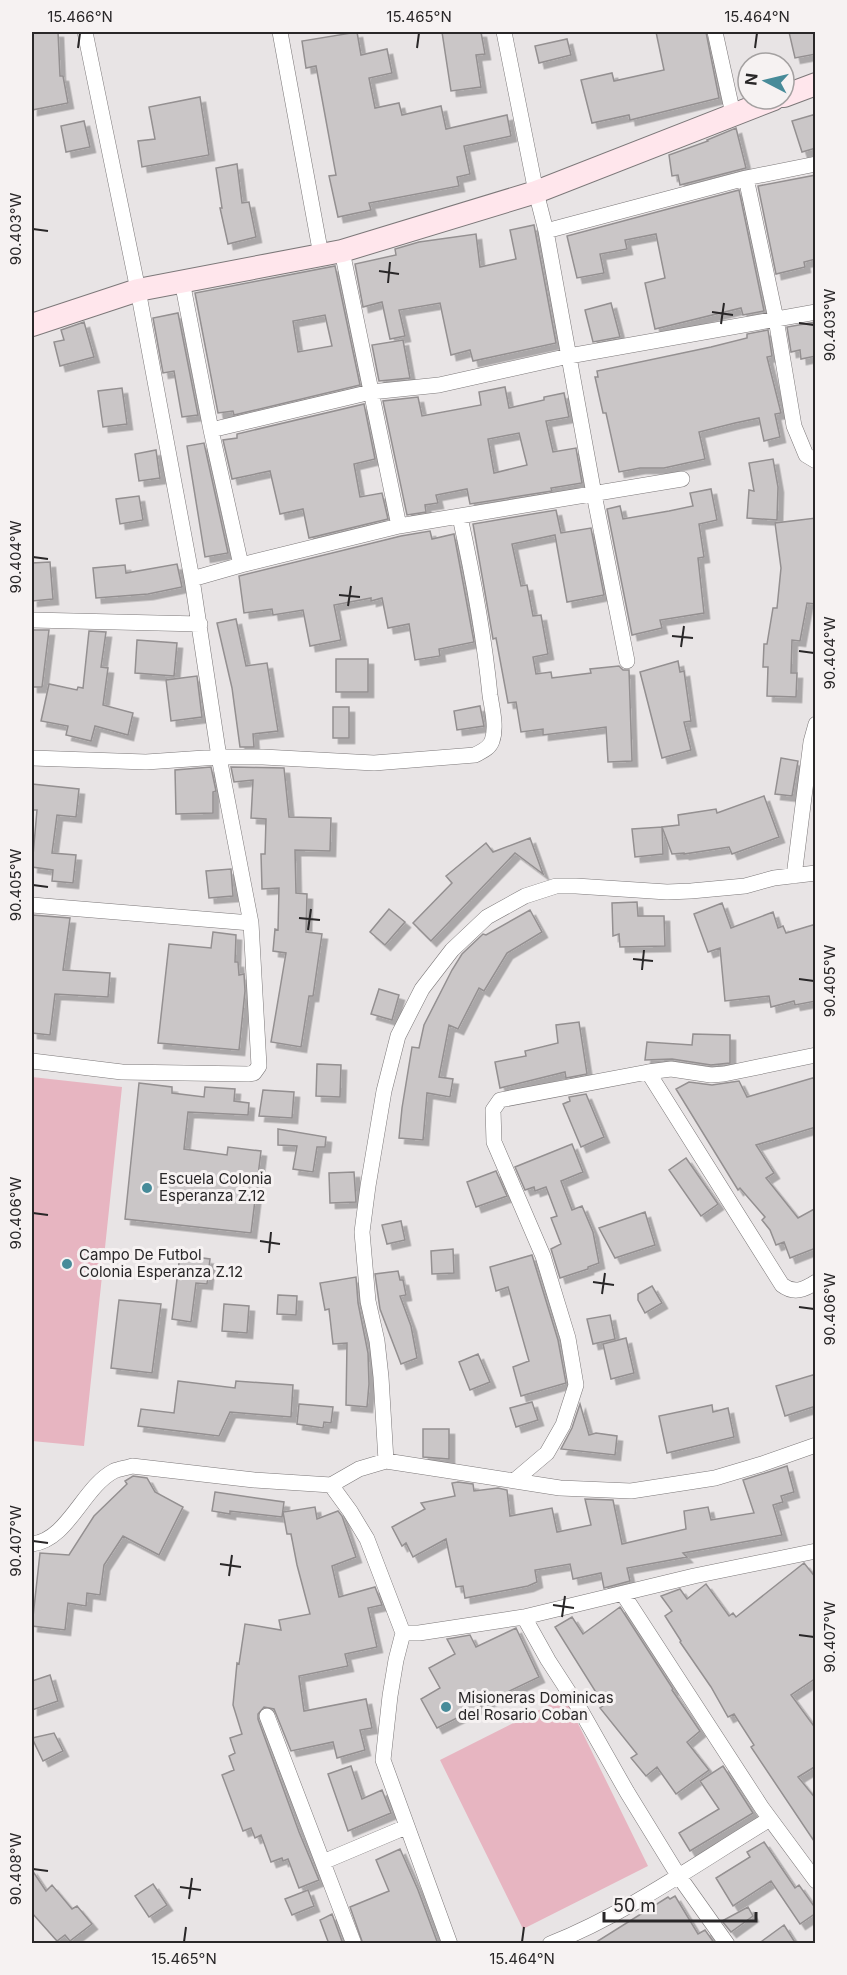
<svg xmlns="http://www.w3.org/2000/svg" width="847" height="1975" viewBox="0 0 847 1975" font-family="Inter,sans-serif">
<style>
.green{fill:#e7b5c1}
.building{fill:#cac6c7;stroke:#949091;stroke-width:1.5;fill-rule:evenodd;filter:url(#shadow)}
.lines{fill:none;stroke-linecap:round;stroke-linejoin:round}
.street-casing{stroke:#7c7879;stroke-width:16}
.secondary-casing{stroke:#7c7879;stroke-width:24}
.street{stroke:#fff;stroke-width:15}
.secondary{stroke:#ffe6ec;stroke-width:22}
.ticks{fill:none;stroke:#292728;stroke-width:2}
.poi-dot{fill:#478b99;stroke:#f6f2f2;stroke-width:2}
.labels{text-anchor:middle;stroke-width:6;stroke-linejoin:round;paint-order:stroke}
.poi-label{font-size:15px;fill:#292728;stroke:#f6f2f2;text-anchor:start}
.neatline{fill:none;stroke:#292728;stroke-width:2}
.ticks-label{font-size:15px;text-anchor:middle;fill:#292728}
</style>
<defs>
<filter id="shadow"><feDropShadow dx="5.5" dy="5.5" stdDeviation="0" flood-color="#0004"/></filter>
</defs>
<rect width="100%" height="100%" fill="#e8e4e5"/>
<path class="green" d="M32,1077L122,1087L84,1446L32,1441Z
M565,1697L648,1866L523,1929L440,1760Z"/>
<path class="building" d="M32,32H58L60,76H63L68,103L32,110Z
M357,32L361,55L387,49L392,73L369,78L375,108L399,103L402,115L441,106L446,129L507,115L511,136L464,146L470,174L457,177L459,186L369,203L371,210L338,217L329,176L336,175L316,66L306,68L302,41Z
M442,32H481L485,54L476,55L481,87L451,91Z
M656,32H706L719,98L630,120L629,115L592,123L581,80L612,73L614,81L664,70Z
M789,32H816V54L795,58Z
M567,39L571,55L539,63L535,46Z
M200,97L209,155L142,167L138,141L155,139L149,107Z
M816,114V148L802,152L792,121Z
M84,121L90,147L66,152L61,126Z
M736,128L746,168L680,185L678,175L672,176L669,155L708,141L707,140Z
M237,164L242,203L249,202L256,237L228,244L220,208H222L216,168Z
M816,175V259L804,262L805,267L776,274L758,186Z
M739,190L764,311L743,315L741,308L655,329L645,283L665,278L656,234L625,240L627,249L600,254L604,273L577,278L567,236Z
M534,225L556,343L473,361L470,350L451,355L440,303L399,310L405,336L390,339L382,302L363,307L355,264L396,255L395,249L419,242L476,234L480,267L516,259L510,230Z
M335,266L360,385L234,415L233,411L218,413L195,293ZM325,315L332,346L298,352L293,321Z
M611,303L620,337L593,342L585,310Z
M178,313L198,415L182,417L174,371L163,373L153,318Z
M84,322L94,357L60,366L54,342L64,340L61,330Z
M816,322V356L801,359L800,350L791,352L787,327Z
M768,330L772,356L767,357L781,413L775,414L780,437L764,441L759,418L735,423L699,432L705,459L664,468H640L619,472L606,413H603L595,377H598L597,371L711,347L747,338V334Z
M403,340L410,378L379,381L372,345Z
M505,387L509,408L544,400V397L564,393L569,417L546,421L553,452L576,448L582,483L551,488L552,491L470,504L467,489L436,495L438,503L425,505L426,512L407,515L383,401L418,397L422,416L481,405L479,392ZM519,433L527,465L494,473L488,439Z
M122,388L127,424L103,427L98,391Z
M364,404L375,459L354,464L360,497L382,493L388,519L309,538L303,509L280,514L270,471L232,479L223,440L237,438V434Z
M204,443L228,553L205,557L187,446Z
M156,450L160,478L139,481L135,454Z
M773,459L778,487L777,520L747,518L749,490L754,491L749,463Z
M711,489L717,520L699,524L704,557L698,558L704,613L660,620L662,628L632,635L607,509L620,506L623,519L669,511L693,506L690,493Z
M139,496L143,520L120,524L116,499Z
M556,510L561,533L591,528L604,595L567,602L555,535L512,544L521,586L527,585L533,616L541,615L548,654L533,657L536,674L551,672L552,678L591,673L590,669L619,666L623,670H629L632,761L608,762L606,727L543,735V729L521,732L516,702L508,703L496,638L493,639L473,524Z
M816,518V604L807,603L800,641L792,640L791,673H797L796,697L767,696L768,667H763L764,644H767L773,608H777L781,568L775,523Z
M430,531L432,539L454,534L474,642L439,649L440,656L415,660L409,624L388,628L382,598L371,601V598L334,605L341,640L310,646L303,610L273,615L272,609L244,613L239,576L401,536Z
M50,562L53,599L32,601V563Z
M177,564L182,587L148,594L96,598L93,568L125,565L126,573Z
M236,619L246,666L267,663L278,731L253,734L254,747H240L232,688L217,623Z
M32,630H49L42,687H32Z
M89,631L106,632L101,667L108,668L103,705L133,713L128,735L95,726L91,741L66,735L68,726L41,721L49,684L77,690L78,687L83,688Z
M137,640L177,643L174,676L135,673Z
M336,659H368V692H336Z
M678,661L680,672L684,671L691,721L684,722L691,750L662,758L640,672Z
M197,676L202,717L171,721L166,680Z
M480,706L484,726L457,730L454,711Z
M333,707H349V738H333Z
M781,758L798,761L792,796L775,794Z
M211,767L216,791L213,792V813L176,814L175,770Z
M231,767L284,768L289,817L331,818L330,851L295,850L296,893L307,894L306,932L322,934L313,996H309L301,1047L271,1042L286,953L273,951L275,929L278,930L279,888L262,889L261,854H265L266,819L251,818L253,780L234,782Z
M32,784L79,789L76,817L57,815L52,853L76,855L73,883L52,881L53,870L32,867L37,810H32Z
M764,796L779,837L732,854L729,847L684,854V853L672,854L662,827L679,825L678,815L716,809L717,813Z
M662,827L663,854L635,857L632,829Z
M530,838L543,874L515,853L431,941L413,923L452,883L446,876L486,843L493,852Z
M231,869L233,896L209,898L206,871Z
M637,902L638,916H664L665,946L620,947L619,934L613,936L612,903Z
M722,903L731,928L773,912L778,928L783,926L786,933L816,924V1001L795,1005L794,1001L771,1007L769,996L725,1001L720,948L708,952L694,914Z
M389,909L405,922L385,945L370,932Z
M530,910L542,932L507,953L484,991L479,988L458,1029L449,1025L439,1077L453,1079L450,1097L427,1093L423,1140L399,1138L402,1108L412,1047L419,1048L424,1025L452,970L462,954L483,934L486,935Z
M32,915L70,918L63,970L110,973L108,997L55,994L50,1035L32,1033Z
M213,932L236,935L235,962H238L239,975L244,974L245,991L239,1050L158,1043L169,944L211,948Z
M379,989L399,995L392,1020L371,1014Z
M579,1022L587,1074L566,1078L565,1072L500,1088L495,1062L526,1056L525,1051L558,1043L556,1025Z
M693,1034L730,1035V1063L711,1065L672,1059L645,1060L647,1042L692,1045Z
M317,1064L341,1065L340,1097L316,1096Z
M816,1077V1127L756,1145L774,1173L766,1178L798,1218L816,1208V1248L790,1258L784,1242L776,1245L770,1230L762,1220L765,1217L740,1188L738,1190L676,1089L689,1082L712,1085L739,1081L747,1097Z
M139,1083L172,1087V1093L204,1097L205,1087L235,1089L234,1101L249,1103L248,1115L188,1112L184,1149L227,1155L228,1147L261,1151L251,1233L125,1219Z
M263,1090L294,1092L292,1118L259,1116Z
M586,1094L604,1137L581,1147L563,1104L570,1101L569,1097Z
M278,1129L326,1137L325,1147H317L313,1172L293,1169L297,1146L278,1145Z
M572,1144L583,1172L561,1181L572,1210L582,1206L593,1232L599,1263L588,1267V1269L560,1278L551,1249L561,1244L551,1218L557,1216L546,1187L535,1191L534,1187L525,1190L515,1167Z
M686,1158L718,1204L701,1216L669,1170Z
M496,1171L507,1196L476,1207L467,1182Z
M354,1172L356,1202L330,1203L329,1173Z
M645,1212L655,1245L615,1258L599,1228Z
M401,1221L405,1240L387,1244L382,1225Z
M453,1249L454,1273L432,1274L431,1251Z
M180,1255L210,1259L207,1284L196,1283L191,1322L172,1319Z
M532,1255L558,1340L566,1383L521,1396L513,1367L529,1361L508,1287L496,1291L490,1267Z
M398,1271L400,1280H403L406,1295L400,1296L411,1326L417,1358L401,1364L380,1309L375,1274Z
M356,1277L358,1303L368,1353L369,1384L367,1407L346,1405L347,1343L333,1344L329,1309L325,1310L320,1283Z
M652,1286L662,1303L645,1313L638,1300V1294Z
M278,1295L297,1296L296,1315L277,1314Z
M119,1300L161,1304L152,1373L111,1368Z
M224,1304L249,1306L247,1333L222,1331Z
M610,1315L615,1339L593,1344L587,1319Z
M626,1338L634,1373L611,1379L603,1344Z
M478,1354L490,1382L470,1390L459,1362Z
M816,1374V1406L785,1416L776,1386Z
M178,1381L235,1388L236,1381L293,1385L291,1417L230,1412L219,1436L138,1426L141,1409L174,1413Z
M532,1402L538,1420L516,1427L510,1408Z
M299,1404L333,1407L331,1423L324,1422L323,1428L297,1424Z
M580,1404L589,1435L596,1433L617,1436L615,1455L561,1449L572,1428Z
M712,1405L713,1412L728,1408L734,1437L667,1453L659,1416Z
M423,1429H449V1459L423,1457Z
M787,1466L794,1492L781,1496L783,1502L773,1505L782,1535L683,1553L687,1557L627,1568L630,1581L604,1588L601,1573L573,1579L570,1564L535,1570L537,1582L528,1586L465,1598L463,1586L456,1587L446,1539L413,1557L406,1543L402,1546L392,1527L425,1509L421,1503L455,1496L452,1483L458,1482L473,1484L474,1491L498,1488L507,1490L510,1516L552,1508L557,1532L591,1525L585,1499L613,1500L622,1544L686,1529L684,1511L708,1507L711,1520L754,1513L743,1480Z
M133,1476L147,1478L155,1492L183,1507L159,1555L123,1536L104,1565L100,1595L87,1593L86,1606L68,1603L65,1630L32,1626L40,1553L69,1555L94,1516L127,1484L125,1481Z
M215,1492L284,1502L282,1517L230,1511V1514L212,1511Z
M315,1507L317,1519L338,1511L342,1516L356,1557L332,1566L339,1597L375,1587L382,1605L368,1608L377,1647L345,1654L348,1666L299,1676L304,1711L366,1699L372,1728L360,1730L365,1750L337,1758L333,1742L291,1751L274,1709L264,1707L258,1714V1719L299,1832L319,1880L299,1888L288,1859L283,1861L282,1858L271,1862L261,1835L255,1838L251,1828L243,1831L222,1775L234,1770L229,1756L235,1753L230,1738L242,1734L233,1705L237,1663L239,1664L245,1624L281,1630L279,1620L310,1614L297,1565L291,1534H287L283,1512Z
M804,1563L816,1578V1678L791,1695L816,1729V1766L798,1777L816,1799V1844L751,1747L754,1745L734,1714L728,1717L711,1687L680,1642L681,1641L665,1616L672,1611L661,1596L680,1589L687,1599L706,1584L729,1616L733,1613L736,1617Z
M620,1607L673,1689L672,1690L700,1731L687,1742L709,1770L676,1794L657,1767L646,1776L631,1758L637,1754L600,1708L604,1705L555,1627L572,1617L583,1634Z
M516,1628L539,1677L480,1705L481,1706L437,1728L421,1699L440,1688L429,1668L455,1654L447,1639L470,1635L476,1647Z
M50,1675L58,1701L32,1710V1681Z
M54,1733L63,1751L43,1761L32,1738Z
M351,1766L362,1799L382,1790L391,1813L348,1831L328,1774Z
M723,1766L753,1813L690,1851L679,1833L719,1809L700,1781Z
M764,1842L795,1888L799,1885L816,1909V1913L800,1924L771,1881L733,1906L716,1878L750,1857L747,1852Z
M400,1849L418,1890L438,1944H363L350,1907L389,1891L376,1860Z
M32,1870L46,1891L52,1885L72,1909L77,1906L92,1924L70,1941L65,1935L57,1941L32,1913Z
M153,1884L167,1905L149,1917L135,1896Z
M308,1890L314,1906L292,1915L285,1899Z
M675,1896L698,1934L705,1930L715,1944H593L668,1897L670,1899Z
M748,1907L753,1916L731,1932L722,1921Z
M332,1914L343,1944H329L320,1920Z
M784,1925L796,1944H758Z"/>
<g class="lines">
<g class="street-casing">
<path id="street" d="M280,32L321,255
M504,32L536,192L546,231L594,494L627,661
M715,32L733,114
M746,178L776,319L794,426L806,455L816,461
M546,231L746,178L816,164
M342,251L399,526
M182,281L211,430L241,565
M211,430L371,392L439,385L569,356L816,312
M192,579L241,565L399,526L682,479
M32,620L200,624
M32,758L146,762L219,757H263L374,763L475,755C482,751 489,749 492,741C497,727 492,709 490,695C484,635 473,576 460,517
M794,876L811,742L816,724
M32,905L251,923
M32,1061L122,1072L248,1074L254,1073L259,1066L251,923L219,757L192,579L138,290L85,32
M648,1072L782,1285C794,1294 804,1290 816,1282
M386,1461L381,1377L377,1341L368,1301L362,1232L368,1186L384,1091L398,1036L422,989L452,950L487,917L525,896L556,886H576L667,892L691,891L745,886L774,878L816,873
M514,1481L547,1453L563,1425L576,1385L568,1338L543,1256L494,1142L493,1110L500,1100L648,1072L671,1069L711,1075L724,1074L816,1055
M331,1485L350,1511L367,1539L403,1633L396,1660L390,1696L383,1760L450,1944
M32,1544C68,1540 83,1487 114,1471C119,1469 126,1468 132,1466L254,1480L331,1485L359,1469L386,1461L560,1488L631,1491L715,1478L762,1464L816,1445
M623,1594L762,1808L816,1881
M524,1617L548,1660L581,1711L627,1792L678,1875L727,1944
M403,1633H419L524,1617L694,1576L816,1551
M267,1716L354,1944
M323,1862L406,1827
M550,1944C628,1913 699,1862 770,1819"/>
</g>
<g class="secondary-casing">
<path id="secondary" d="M784,96L816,84
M32,325L138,290L342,251L536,192L774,99"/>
</g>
<use href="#street" class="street"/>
<use href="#secondary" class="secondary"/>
</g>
<path class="ticks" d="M78,48L80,33M417,48L419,33M755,48L757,33M33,229L48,231M379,271L399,274M388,283L390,262M712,312L733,315M799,323L814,325M721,324L724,303M33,557L48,559M339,595L360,597M348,606L351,586M672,636L693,638M681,647L684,626M799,651L814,653M33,885L48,887M299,918L320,920M308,930L311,909M633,959L653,961M642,970L644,950M799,979L814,981M33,1213L48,1215M260,1241L280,1244M269,1253L271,1232M593,1282L614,1285M602,1294L605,1273M799,1307L814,1309M33,1541L48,1543M220,1564L241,1567M229,1576L232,1555M553,1605L574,1608M562,1617L565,1596M799,1635L814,1637M33,1869L48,1871M180,1887L201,1890M189,1899L192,1878M184,1942L186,1927M522,1942L524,1927"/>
<g class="poi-dot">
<circle cx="147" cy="1188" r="6"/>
<circle cx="67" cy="1264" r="6"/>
<circle cx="446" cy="1707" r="6"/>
</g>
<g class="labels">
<g class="poi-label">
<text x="159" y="1184">Escuela Colonia<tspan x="159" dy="17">Esperanza Z.12</tspan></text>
<text x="79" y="1260">Campo De Futbol<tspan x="79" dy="17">Colonia Esperanza Z.12</tspan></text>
<text x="458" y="1703">Misioneras Dominicas<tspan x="458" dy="17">del Rosario Coban</tspan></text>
</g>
</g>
<rect width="847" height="1975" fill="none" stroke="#f6f2f2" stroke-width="66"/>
<g transform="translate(766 81) rotate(277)"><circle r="28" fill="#f6f2f2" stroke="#a4a1a1" stroke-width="1.5"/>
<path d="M0-4.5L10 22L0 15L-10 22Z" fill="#478b99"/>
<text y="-9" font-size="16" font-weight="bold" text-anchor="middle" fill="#292728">N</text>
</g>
<path d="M604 1912v9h152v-9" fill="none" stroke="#292728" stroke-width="3"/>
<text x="613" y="1912" font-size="18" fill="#292728" stroke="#f6f2f2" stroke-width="4.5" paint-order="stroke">50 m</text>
<rect x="33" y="33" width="781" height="1909" class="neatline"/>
<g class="ticks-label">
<text x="80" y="22">15.466°N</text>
<text x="419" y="22">15.465°N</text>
<text x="757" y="22">15.464°N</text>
<text transform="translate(16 229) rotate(-90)" y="5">90.403°W</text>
<text transform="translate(830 325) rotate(-90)" y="5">90.403°W</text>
<text transform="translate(16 557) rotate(-90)" y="5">90.404°W</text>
<text transform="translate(830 653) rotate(-90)" y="5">90.404°W</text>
<text transform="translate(16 885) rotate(-90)" y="5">90.405°W</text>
<text transform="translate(830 981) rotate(-90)" y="5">90.405°W</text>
<text transform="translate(16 1213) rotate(-90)" y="5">90.406°W</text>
<text transform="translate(830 1309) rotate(-90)" y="5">90.406°W</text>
<text transform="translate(16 1541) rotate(-90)" y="5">90.407°W</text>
<text transform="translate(830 1637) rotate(-90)" y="5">90.407°W</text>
<text transform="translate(16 1869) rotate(-90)" y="5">90.408°W</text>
<text x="184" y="1964">15.465°N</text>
<text x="522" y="1964">15.464°N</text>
</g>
</svg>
